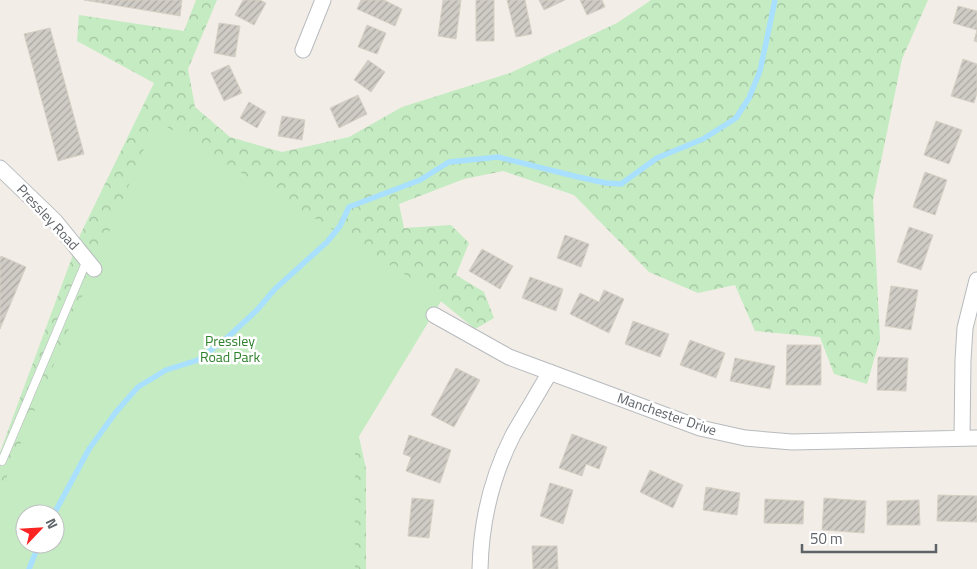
<svg xmlns="http://www.w3.org/2000/svg" width="977" height="569" viewBox="0 0 977 569" font-family="'Titillium Web',sans-serif">
<style>
.forest{fill:url(#forest-crowns);fill-rule:evenodd}
.green{fill:#c4ebc1;fill-rule:evenodd}
.lines{fill:none;stroke-linecap:round;stroke-linejoin:round}
.stream{stroke:#a9e0ff;stroke-width:5.5}
.building{fill:url(#building-hatch);stroke:#d7d0c4}
.service-casing{stroke:#b7babe;stroke-width:9}
.minor-casing{stroke:#b7babe;stroke-width:17}
.service{stroke:#fff;stroke-width:8}
.minor{stroke:#fff;stroke-width:15}
.labels{text-anchor:middle;stroke-width:5;stroke-linejoin:round;paint-order:stroke}
.street-label{font-size:14px;fill:#5e6368;stroke:#fff}
.park-label{font-size:14px;fill:#2e812b;stroke:#fff}
</style>
<defs>
<pattern id="forest-crowns" width="20" height="18" patternUnits="userSpaceOnUse" patternTransform="scale(1.25)"><rect width="20" height="18" fill="#c4ebc1"/><path d="M2 6a3 3 0 1 1 6 0M12 15a3 3 0 1 1 6 0" fill="none" stroke="#a2c2a1"/></pattern>
<pattern id="building-hatch" width="6" height="6" patternUnits="userSpaceOnUse" patternTransform="scale(1.25)"><rect width="6" height="6" fill="#cfcbc5"/><path d="M-1 1l2-2M0 6l6-6M5 7l2-2" fill="none" stroke="#aba8a4"/></pattern>
</defs>
<rect width="100%" height="100%" fill="#f2eee7"/>
<path class="forest" d="M196,0H217L188,69L195,107L230,137L282,152L349,137L402,107L510,73L617,23L651,0H928L902,59L873,200L880,339L867,384L834,374L820,337L755,331L735,285L698,293L649,272L574,195L503,171L464,179L399,204L404,228L451,225L469,243L456,275L484,292L494,318L475,329L421,285L354,414L366,469V569H0V452L81,233L154,83L77,41L79,15L184,31ZM25,514H55V544H25Z"/>
<path class="green" d="M156,120L443,298L355,443V569H0V493ZM25,514H55V544H25Z"/>
<g class="lines">
<path class="stream" d="M54,514L89,449L116,412L138,387L166,370L198,360L228,337L257,310L275,289L327,242L340,226L349,207L420,180L449,162L498,157L578,177L606,183L621,184L657,158L703,139L736,118L749,98L760,71L775,0
M29,569L39,544"/>
</g>
<path class="building" d="M84,0H182L180,16Z
M243,0H260L266,3L254,25L235,15Z
M361,0H384L402,9L395,26L357,9Z
M443,0H461L456,39L438,36Z
M476,0H494V41H476Z
M507,0H525L532,34L516,37Z
M539,0H565L544,10Z
M580,0H602L605,7L587,15Z
M958,6L977,11V42L974,41L977,30L953,23Z
M219,23L240,26L235,57L214,53Z
M367,25L386,33L377,54L358,47Z
M50,28L84,154L58,161L24,34Z
M963,59L977,64V93L974,103L951,96Z
M368,60L385,72L371,92L354,80Z
M229,65L242,93L224,101L211,73Z
M358,95L367,114L339,128L330,108Z
M249,102L266,112L257,128L240,118Z
M282,116L305,120L302,140L278,136Z
M936,121L962,130L949,164L924,155Z
M925,172L947,180L935,215L913,207Z
M909,227L933,235L921,270L897,262Z
M565,235L589,244L581,267L557,258Z
M482,249L513,266L500,289L469,271Z
M1,256L26,267L0,329V258Z
M530,277L563,289L556,311L522,298Z
M891,286L918,290L911,330L885,326Z
M604,290L624,299L609,333L570,314L580,293L599,302Z
M633,321L669,334L660,357L625,344Z
M690,340L725,353L716,378L680,365Z
M787,345H821V385H786Z
M878,357L908,358L906,391L877,390Z
M735,358L775,366L770,389L730,381Z
M456,368L480,380L454,427L431,415Z
M572,434L607,447L599,469L586,464L582,476L559,468Z
M409,435L451,450L440,483L406,471L411,457L403,454Z
M650,470L683,485L673,508L640,492Z
M550,483L573,490L563,524L540,516Z
M706,487L740,493L737,515L703,510Z
M938,495L977,496V522L937,521Z
M412,498L434,500L429,538L408,536Z
M824,498L866,501L864,533L822,530Z
M765,499L804,501L803,524L764,523Z
M919,500L920,525H887V501Z
M532,546H557L558,569H533Z"/>
<g class="lines">
<g class="service-casing">
<path id="service" d="M2,461L87,260"/>
</g>
<g class="minor-casing">
<path id="minor" d="M303,50L323,0
M0,168L55,221L94,269
M434,315L509,357L700,428L745,438L792,442L977,438
M962,438L963,360L965,328L977,280
M480,569C481,523 492,476 513,435C525,414 538,393 550,372"/>
</g>
<use href="#service" class="service"/>
<use href="#minor" class="minor"/>
</g>
<g class="labels">
<g class="street-label">
<text transform="translate(48 217) rotate(47)" y="5">Pressley Road</text>
<text transform="translate(667 414) rotate(19)" y="5">Manchester Drive</text>
</g>
<g class="park-label">
<text x="230" y="346">Pressley<tspan x="230" dy="16">Road Park</tspan></text>
</g>
</g>
<g transform="translate(40 529) rotate(65)"><circle r="24" fill="#ffffff" stroke="#bfc1c3"/>
<path d="M0-4L9 19L0 12L-9 19Z" fill="#fb2423"/>
<text y="-8" font-size="14" font-weight="bold" text-anchor="middle" fill="#5e6368">N</text>
</g>
<path d="M802 544v8h134v-8" fill="none" stroke="#5e6368" stroke-width="2.5"/>
<text x="810" y="544" font-size="15" fill="#5e6368" stroke="#ffffff" stroke-width="4" paint-order="stroke">50 m</text>
</svg>
